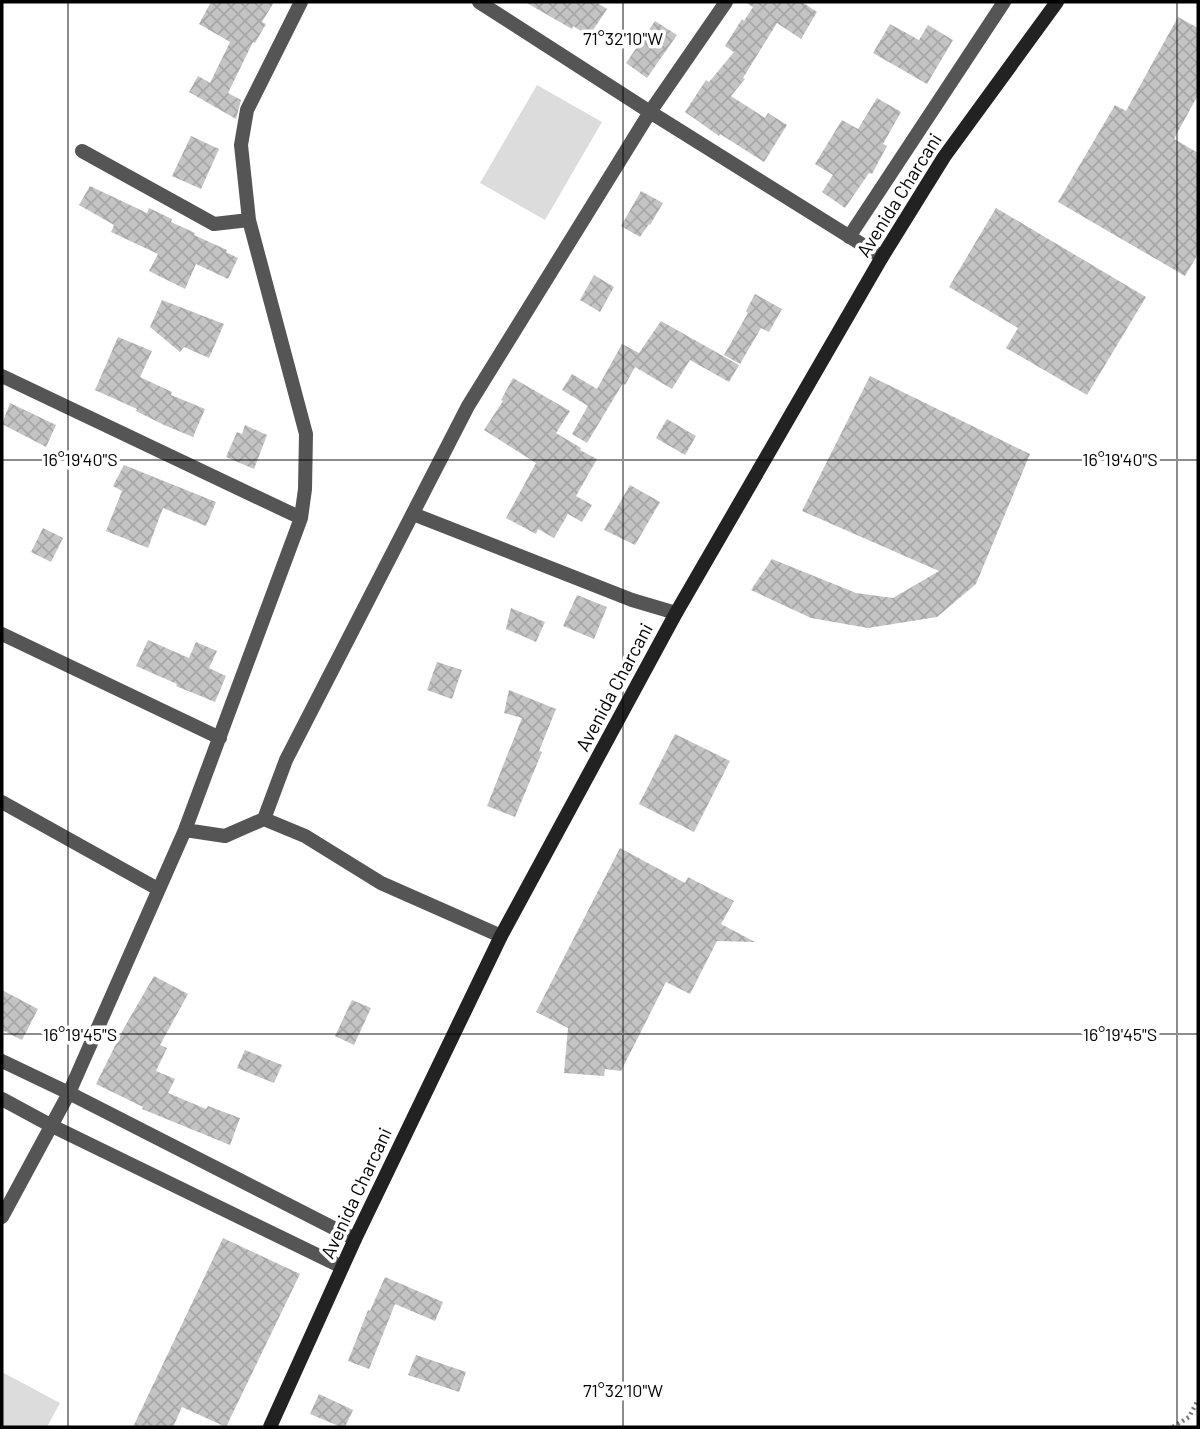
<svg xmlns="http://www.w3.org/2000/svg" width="1200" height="1429" viewBox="0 0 1200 1429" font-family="Barlow,sans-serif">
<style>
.garden{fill:#dcdcdc}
.building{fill:url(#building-cross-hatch)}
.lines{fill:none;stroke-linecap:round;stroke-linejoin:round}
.path{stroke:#777;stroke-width:4.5;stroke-dasharray:2 3.5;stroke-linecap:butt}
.minor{stroke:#555;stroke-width:14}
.secondary{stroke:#222;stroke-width:14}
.ticks{fill:none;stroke:#000;stroke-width:2;stroke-opacity:0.45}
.labels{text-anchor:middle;stroke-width:7;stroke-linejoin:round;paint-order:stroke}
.street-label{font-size:19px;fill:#000;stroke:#fff}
.ticks-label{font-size:18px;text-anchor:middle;fill:#000;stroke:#fff;stroke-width:7;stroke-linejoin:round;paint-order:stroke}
</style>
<defs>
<pattern id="building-cross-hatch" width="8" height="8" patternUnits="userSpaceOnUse" patternTransform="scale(1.75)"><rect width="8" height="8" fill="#c4c4c4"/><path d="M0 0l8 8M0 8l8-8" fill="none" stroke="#a7a7a7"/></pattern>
</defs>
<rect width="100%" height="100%" fill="#fff"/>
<path class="garden" d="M537,85L602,122L545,220L480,183Z
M2,1372L60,1403L47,1427H2Z"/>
<path class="building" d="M211,2H274L262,22L266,24L255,43L253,42L228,93L241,100L236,119L189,92L198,76L210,83L230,42L199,24Z
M525,2H596L607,9L589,36L573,26L572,29Z
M745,2H802L817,12L801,39L777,23L743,78L745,79L731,96L765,118L768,113L787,125L764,162L720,134L719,136L685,112L706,80L709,82L734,52L725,46L742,19L744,21L753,7Z
M1178,17L1198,28V95L1174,139L1198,153V254L1185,276L1058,202L1115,105L1126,111Z
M655,21L677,35L647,78L626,63Z
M890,24L919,40L928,25L953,40L927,84L873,53Z
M877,98L901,112L883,144L887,146L872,174L869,173L845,208L822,192L833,175L815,164L842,120L858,129Z
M191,136L219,149L201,189L172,176Z
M90,186L147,213L149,208L172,219L171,222L195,233L194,235L227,250L226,252L238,258L228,279L196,264L185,289L149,271L158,254L111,232L114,225L79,205Z
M641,191L663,203L650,225L649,224L640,237L621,226Z
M996,208L1146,297L1087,395L1006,348L1018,328L949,287Z
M594,275L614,287L600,312L580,300Z
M755,294L782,309L769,332L761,328L740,364L724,355L748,313L746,311Z
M162,300L224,324L209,358L184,347L180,352L150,327Z
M661,321L739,365L729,382L690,360L672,389L635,367L625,385L623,383L587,443L572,434L588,406L562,390L572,374L597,389L622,344L639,353Z
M118,337L152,351L140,377L172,392L171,395L205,409L193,437L164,425L136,411L137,409L95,390Z
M870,376L1030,454L976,584L937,617L868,628L811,618L751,590L772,559L856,593L893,598L939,571L802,511Z
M513,378L570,411L556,433L581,448L580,450L597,459L576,496L592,505L582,522L568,514L554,538L538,529L536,534L506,518L536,463L484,430L503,401L501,400Z
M10,403L56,425L46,447L2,424Z
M667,419L696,436L685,455L656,438Z
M245,425L267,435L254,469L226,457L237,432L242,434Z
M124,465L216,502L206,526L163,508L148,548L106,531L122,491L113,486Z
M630,485L660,502L635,545L604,530Z
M43,528L63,538L51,562L31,552Z
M577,595L607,607L594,639L563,626Z
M511,608L545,622L536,642L506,629Z
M148,640L189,658L196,642L217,651L209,668L226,676L215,702L176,686L177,684L136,666Z
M437,662L462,670L452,699L427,690Z
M509,690L556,709L539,751L542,752L515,817L487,806L522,718L504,713Z
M675,734L730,761L694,832L639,804Z
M620,848L685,883L688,877L734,901L721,924L755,942L717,941L690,994L666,982L621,1071L605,1069L604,1076L564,1073L568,1028L536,1012Z
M154,976L188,994L160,1045L167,1048L156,1071L175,1079L168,1093L206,1109L208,1106L240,1118L230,1145L142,1109L143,1107L96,1084L124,1028Z
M2,990L38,1009L22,1040L2,1030Z
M352,1000L371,1008L354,1045L335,1036Z
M245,1050L282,1065L274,1083L237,1068Z
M223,1238L300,1274L226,1427L182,1407L173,1427H133Z
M385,1277L443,1302L435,1321L395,1304L369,1369L348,1361L368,1310L370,1311Z
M416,1355L466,1372L459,1392L408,1375Z
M319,1394L353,1410L345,1427H341L310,1414Z"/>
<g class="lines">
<path class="path" d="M1173,1427L1189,1417L1198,1400"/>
<path class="minor" d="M479,2L650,112L882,257
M82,151L214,224L249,220
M849,237L1004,2
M2,376L301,518
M413,514L632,600L676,613
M2,634L220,738
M2,802L158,889
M264,819L305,836L381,883L501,936
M185,830L225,836L264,819L286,760L468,406L650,112L726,2
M2,1061L69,1093L355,1239
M2,1099L50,1125L342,1267
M2,1217L69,1093L185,830L301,518L305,489L306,434L249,220L241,145L247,110L301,2"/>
<path class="secondary" d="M270,1427L355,1239L501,936L676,613L882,257L944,157L1057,2"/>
</g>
<path class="ticks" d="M68,2V1427M623,2V1427M1177,2V1427M2,460H1198M2,1034H1198"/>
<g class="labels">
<g class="street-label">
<text transform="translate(899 195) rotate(-58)" y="7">Avenida Charcani</text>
<text transform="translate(614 687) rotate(-62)" y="7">Avenida Charcani</text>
<text transform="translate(356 1193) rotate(-65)" y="7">Avenida Charcani</text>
</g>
</g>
<g class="ticks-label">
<text x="623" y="45">71°32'10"W</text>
<text x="80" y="466">16°19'40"S</text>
<text x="1120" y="466">16°19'40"S</text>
<text x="80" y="1041">16°19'45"S</text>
<text x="1120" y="1041">16°19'45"S</text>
<text x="623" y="1397">71°32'10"W</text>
</g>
<rect width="1200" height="1429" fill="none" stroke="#000000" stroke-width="7"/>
</svg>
